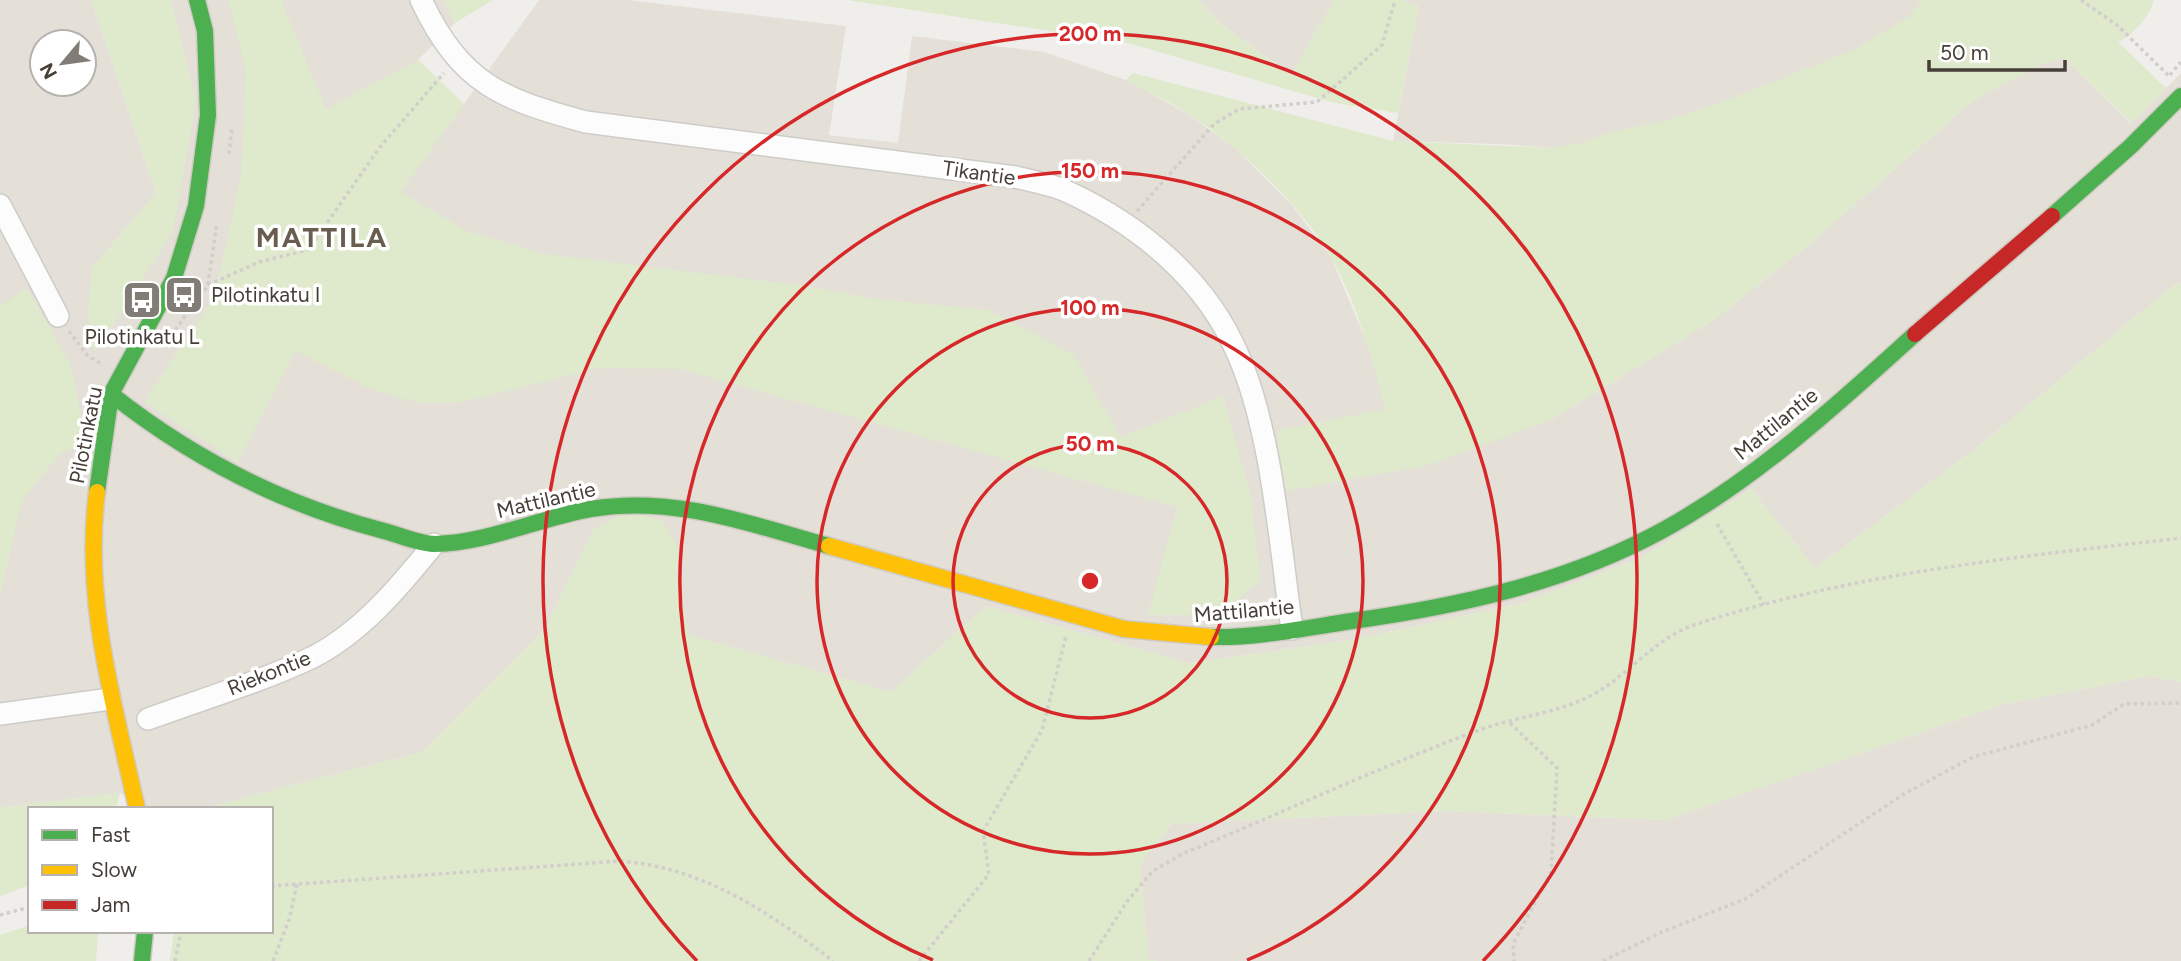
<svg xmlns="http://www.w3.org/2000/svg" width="2181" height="961" viewBox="0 0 2181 961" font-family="Figtree,sans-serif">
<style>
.residential{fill:#e4e0d8;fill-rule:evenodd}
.green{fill:#dfe9cc}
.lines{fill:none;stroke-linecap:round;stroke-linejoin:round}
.street-casing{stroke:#ceccc8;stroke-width:24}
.fast-casing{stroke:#cfcac2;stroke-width:19}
.slow-casing{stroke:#cfcac2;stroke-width:19}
.jam-casing{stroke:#cfcac2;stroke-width:19}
.path{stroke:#d1cecb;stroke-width:3.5;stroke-dasharray:3.5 3.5;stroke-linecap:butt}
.street{stroke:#fdfcfc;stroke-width:21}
.fast{stroke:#4caf50;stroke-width:16}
.slow{stroke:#ffc107;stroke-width:16}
.jam{stroke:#c62828;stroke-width:16}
.ring{fill:none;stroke:#d62828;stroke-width:3.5}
.labels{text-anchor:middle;stroke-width:7;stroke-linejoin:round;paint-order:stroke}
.street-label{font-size:21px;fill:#463f37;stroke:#fff}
.poi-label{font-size:21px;fill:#463f37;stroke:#fff;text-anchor:start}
.district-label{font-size:28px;font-weight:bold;letter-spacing:2px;fill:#685d4f;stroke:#fff}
.centre{fill:#d62828;stroke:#fff;stroke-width:3.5}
.ring-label{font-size:21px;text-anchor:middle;font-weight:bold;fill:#d62828;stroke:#fff;stroke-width:7;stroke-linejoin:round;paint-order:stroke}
</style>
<rect width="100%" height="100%" fill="#f0eeeb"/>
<path class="residential" d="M0,0H91L156,193L91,269L96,352L196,101L171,0H444L455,23L418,60L464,104L539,0H628L846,26L829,135L898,143L912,36L1044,52L1126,80L1190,115L1237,150L1291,204L1331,257L1365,338L1551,420L1715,319L1810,244L1971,102L2060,54L2131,123L2181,73V284L2178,282L1969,454L1815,568L1751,489L1642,557L1523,603L1351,640L1189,663L986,606L891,692L688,635L676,574L679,548L594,529L545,629L422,752L201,809H151L120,793L0,808ZM42,42H84V84H42Z
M1198,0H1334L1291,75L1221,24Z
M1402,0H2041L1689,158L1499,144L1393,141L1419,6Z
M2150,676L2181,682V961H1157L1148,958L1140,864L1172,824L1446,811L1667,820L2004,704Z"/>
<path class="green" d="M91,0H171L196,101L173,231L96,352L87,340L91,269L156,193Z
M228,0H281L326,109L418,60L464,104L401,192L467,231L544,254L804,286L876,299L989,310L1073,354L1121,437L1223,396L1251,496L1260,579L1223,615H1148L1177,507L679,369L599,368L457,403H418L368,388L296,351L237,462L144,402L215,296L241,175L246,71Z
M444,0H493L455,23Z
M847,0H1198L1221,24L1291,75L1334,0H1402L1419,6L1398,113L1335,103L1128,43Z
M1922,0H2154C2150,16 2133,35 2118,42L2166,88L2132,123L2064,58L2043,63L1971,102L1810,244L1715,319L1551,420L1429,465L1286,491L1276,431L1385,409C1372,358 1357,303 1331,257C1300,204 1242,150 1192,116C1171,102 1147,92 1126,80L1133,73L1393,141L1553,148L1585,142L1610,132L1665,121L1711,106L1854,50L1910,16Z
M2178,282L2181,284V682L2150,676L2004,704L1667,820L1446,811L1172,824L1140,864L1148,958L1157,961H170L174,931H271V809H201L422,752L545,629L594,529L630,510L662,521L679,548L676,574L689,635L891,692L986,606L1189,663L1351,640L1523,603L1642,557L1751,489L1815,568L1969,454Z
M27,288L71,365L86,440L60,454L22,500L0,596V306Z
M120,793L116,809H30V885L0,896V808Z
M30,925V931H98L96,961H0V935Z"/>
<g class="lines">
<g class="street-casing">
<path id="street" d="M421,0C461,84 501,99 586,122L1015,177C1031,181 1050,184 1066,191C1140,225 1207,280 1239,357C1272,433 1280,546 1292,629
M0,205L58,316
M0,714L110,699
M148,719C202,699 261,682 313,657C362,632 400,586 434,544"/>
</g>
<g class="fast-casing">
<path id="fast" d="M2052,216L2131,146L2181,96
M111,394C192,458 284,505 384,531C400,535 419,544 435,544C488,543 539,518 591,509C674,495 750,524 829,546
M97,492L111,394L174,278L196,206L208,115L205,31L197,0
M1211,637C1258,638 1305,628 1352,621C1460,606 1569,582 1665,529C1757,478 1837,405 1915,334
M142,961L145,931"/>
</g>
<g class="slow-casing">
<path id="slow" d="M97,492C83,600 114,704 137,809
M829,546L1124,629L1211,637"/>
</g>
<g class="jam-casing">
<path id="jam" d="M1915,334L2052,216"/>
</g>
<path class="path" d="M2081,0L2117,25L2170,77
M2170,75L2181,62
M229,154L232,127
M1137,211L1214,124L1239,109L1317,102L1382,45L1395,0
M208,285L259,262L308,250L380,147L444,73
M175,330L208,285L217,223
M69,331L87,355L103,365
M1717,524L1764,605
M1510,723L1557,768L1551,872L1513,944L1514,961
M271,886L620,861C702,867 769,912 833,961
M0,915L30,907
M175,961L181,931
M273,961L289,920L297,884
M919,961L989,874L983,831L1042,730L1066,636
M1089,961L1128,900L1153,871L1182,854C1282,813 1381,766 1482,729C1516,717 1551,714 1584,699C1625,681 1652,639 1694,625C1851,573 2018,557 2181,538
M1603,961L1662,932L1745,899L1904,794L1973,757L2092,725L2124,704L2181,703"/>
<use href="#street" class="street"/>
<use href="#fast" class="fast"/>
<use href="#slow" class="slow"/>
<use href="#jam" class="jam"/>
</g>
<g class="ring">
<circle cx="1090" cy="581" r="137"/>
<circle cx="1090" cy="581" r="273"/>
<path d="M933 960A410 410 0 1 1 1247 960"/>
<path d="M697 961A547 547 0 1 1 1483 961"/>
</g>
<defs>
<g id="bus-square" transform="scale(2.0125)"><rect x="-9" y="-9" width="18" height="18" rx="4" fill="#827c76" stroke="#fff"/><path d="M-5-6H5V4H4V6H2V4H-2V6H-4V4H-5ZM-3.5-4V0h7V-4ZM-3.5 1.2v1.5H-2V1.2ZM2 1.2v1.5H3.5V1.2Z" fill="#fff"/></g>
</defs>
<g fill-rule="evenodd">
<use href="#bus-square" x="184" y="295"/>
<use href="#bus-square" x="142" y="300"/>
</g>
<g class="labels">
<g class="street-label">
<text transform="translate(979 173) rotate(8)" y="7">Tikantie</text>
<text transform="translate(1776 424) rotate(-39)" y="7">Mattilantie</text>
<text transform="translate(86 435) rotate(-79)" y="7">Pilotinkatu</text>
<text transform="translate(546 500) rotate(-13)" y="7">Mattilantie</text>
<text transform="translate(1244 611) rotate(-5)" y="7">Mattilantie</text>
<text transform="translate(269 673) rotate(-22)" y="7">Riekontie</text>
</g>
<g class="poi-label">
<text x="211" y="302">Pilotinkatu I</text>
<text x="142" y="344" text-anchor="middle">Pilotinkatu L</text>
</g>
<g class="district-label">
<text x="322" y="247">MATTILA</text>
</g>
</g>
<circle cx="1090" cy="581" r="10" class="centre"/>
<g class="ring-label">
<text x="1090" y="41">200 m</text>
<text x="1090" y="178">150 m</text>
<text x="1090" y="315">100 m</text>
<text x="1090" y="451">50 m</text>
</g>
<rect x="28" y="807" width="245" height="126" fill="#ffffff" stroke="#b5b2af" stroke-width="2"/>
<rect x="42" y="830" width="35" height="10" fill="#4caf50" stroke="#b5b2af" stroke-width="2"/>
<text x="91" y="842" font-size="21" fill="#463f37">Fast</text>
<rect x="42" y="865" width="35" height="10" fill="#ffc107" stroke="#b5b2af" stroke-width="2"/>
<text x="91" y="877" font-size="21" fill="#463f37">Slow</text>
<rect x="42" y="900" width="35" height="10" fill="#c62828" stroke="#b5b2af" stroke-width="2"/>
<text x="91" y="912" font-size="21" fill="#463f37">Jam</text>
<g transform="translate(63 63) rotate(241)"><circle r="33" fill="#ffffff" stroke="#b5b2af" stroke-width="2"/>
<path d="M0-5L12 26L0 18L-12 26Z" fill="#827c76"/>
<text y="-10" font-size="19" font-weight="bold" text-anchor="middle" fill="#463f37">N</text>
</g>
<path d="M1929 60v10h136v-10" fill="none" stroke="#463f37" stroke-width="3.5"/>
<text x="1940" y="60" font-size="21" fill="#463f37" stroke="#ffffff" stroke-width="5" paint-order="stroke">50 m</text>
</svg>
